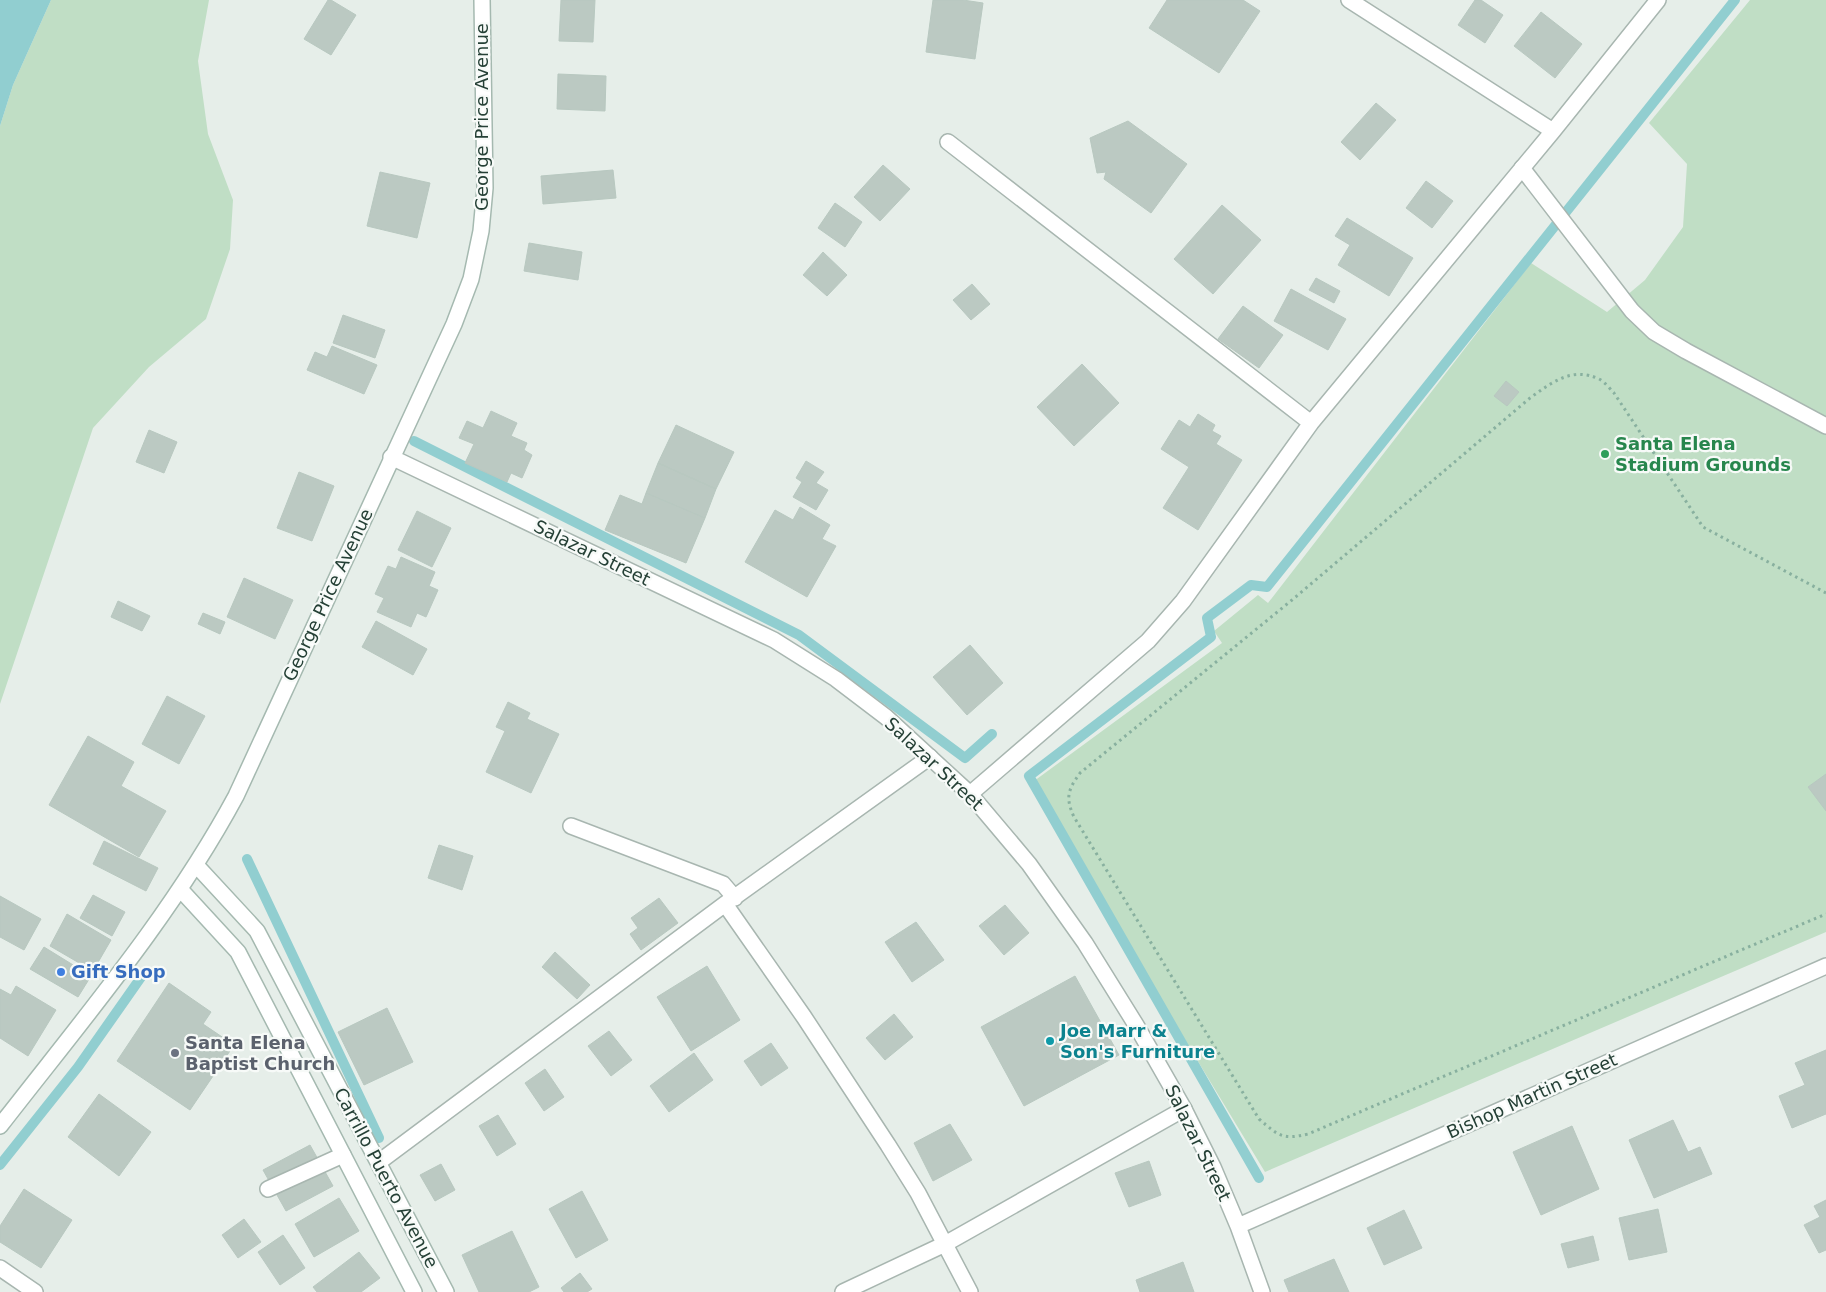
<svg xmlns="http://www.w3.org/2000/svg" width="1826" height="1292" viewBox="0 0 1826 1292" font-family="'DejaVu Sans',sans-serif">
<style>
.green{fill:#c0dec5}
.water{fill:#91ced0}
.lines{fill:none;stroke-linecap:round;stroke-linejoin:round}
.stream{stroke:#91ced0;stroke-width:10}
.building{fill:#bbc9c2;stroke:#b8c8c0}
.service-casing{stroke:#a8b6b0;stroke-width:18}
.minor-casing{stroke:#a8b6b0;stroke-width:18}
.tertiary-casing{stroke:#a8b6b0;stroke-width:18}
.secondary-casing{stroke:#a5b9b0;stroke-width:18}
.path{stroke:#88b09f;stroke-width:3;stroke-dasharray:2.5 4;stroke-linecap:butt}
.service{stroke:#fff;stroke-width:15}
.minor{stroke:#fff;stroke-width:15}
.tertiary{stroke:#fff;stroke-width:15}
.secondary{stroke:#fff;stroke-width:15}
.leisure-dot{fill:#2e9e5b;stroke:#f7faf8;stroke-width:2}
.shop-dot{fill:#3f7fe0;stroke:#f7faf8;stroke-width:2}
.culture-dot{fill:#0f9aa8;stroke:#f7faf8;stroke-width:2}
.worship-dot{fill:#6b7280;stroke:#f7faf8;stroke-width:2}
.labels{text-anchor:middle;stroke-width:4.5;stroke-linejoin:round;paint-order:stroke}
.street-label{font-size:18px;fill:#254036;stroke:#f7faf8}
.leisure-label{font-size:18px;font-weight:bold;fill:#27864d;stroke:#f7faf8;text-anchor:start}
.shop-label{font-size:18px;font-weight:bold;fill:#366cbe;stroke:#f7faf8;text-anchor:start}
.culture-label{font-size:18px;font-weight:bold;fill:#0d838f;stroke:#f7faf8;text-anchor:start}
.worship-label{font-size:18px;font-weight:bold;fill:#5b616d;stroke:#f7faf8;text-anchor:start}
</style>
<rect width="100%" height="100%" fill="#e6eee9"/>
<path class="green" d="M51,0H209L198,61L208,134L233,200L230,249L206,319L149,367L93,428L0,704V126L13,85Z
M1750,0H1826V932L1265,1172L1030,784L1222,643L1214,631L1258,595L1268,603L1531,263L1607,312L1645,280L1683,227L1687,164L1649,123Z"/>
<path class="water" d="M0,0H51L13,85L0,126Z"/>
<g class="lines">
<path class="stream" d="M414,441L799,635L965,758L992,734
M247,859L379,1138
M0,1165L78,1067L144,973
M1259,1178L1029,776L1211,637L1207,618L1251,585L1267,587L1735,0"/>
</g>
<path class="building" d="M328,0H331L356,15L331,55L304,39Z
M561,0H595L593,42L559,41Z
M933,0H963L983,3L975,59L926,52Z
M1167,0H1243L1260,11L1219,73L1149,28Z
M1475,0H1481L1503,15L1485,43L1458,25Z
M1541,12L1582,44L1555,78L1514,46Z
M558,74L606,76L605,111L557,109Z
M1376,103L1396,120L1360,160L1341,142Z
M1128,121L1187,164L1151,213L1104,179L1106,172L1097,173L1090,138Z
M883,165L910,189L880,221L854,197Z
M613,170L616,198L543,204L541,176Z
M380,172L430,183L417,238L367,226Z
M1426,181L1453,201L1432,228L1406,208Z
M835,203L862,222L845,247L818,228Z
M1222,205L1261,240L1213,294L1174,259Z
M1347,218L1413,258L1389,296L1338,265L1350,245L1335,236Z
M529,243L582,252L578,280L524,271Z
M823,252L847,275L827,296L803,275Z
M1316,278L1340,291L1334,303L1309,290Z
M972,284L990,304L971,320L953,300Z
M1291,289L1346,319L1328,350L1274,321Z
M1243,306L1283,335L1259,368L1218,339Z
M343,315L385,330L375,358L333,343Z
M332,346L377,365L364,394L307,370L315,352L327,357Z
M1082,364L1119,403L1074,446L1037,407Z
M1506,381L1519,392L1507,406L1494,396Z
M491,411L517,423L511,436L527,443L524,450L532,455L522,478L511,473L507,482L465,463L474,444L459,438L467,421L483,428Z
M1198,414L1215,425L1212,431L1221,436L1216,444L1242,460L1198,530L1163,508L1189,467L1161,449L1179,420L1190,427Z
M676,425L734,452L716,489L658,463Z
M149,430L177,442L164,473L136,462Z
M806,461L824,472L816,483L828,490L816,510L793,497L802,482L796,478Z
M658,463L716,489L705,518L646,493Z
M299,472L334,486L312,541L277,528Z
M646,493L705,518L686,563L605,530L620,495L642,504Z
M800,507L830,525L822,539L836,546L807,597L745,562L775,510L793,520Z
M417,511L451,528L432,567L398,550Z
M401,557L435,572L429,586L438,590L426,617L417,613L411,627L377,612L384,598L375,594L388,566L396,569Z
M244,578L293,600L275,639L227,617Z
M118,601L150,616L142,631L111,617Z
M203,613L225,622L220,634L198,624Z
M376,621L427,649L413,675L362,647Z
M970,645L1003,683L967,715L933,677Z
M167,696L205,716L179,764L142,744Z
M508,702L530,713L527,719L559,734L531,793L486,772L505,731L496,727Z
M88,736L134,762L121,786L166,811L139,857L49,805Z
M1826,774V811L1808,787Z
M104,841L158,868L146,891L93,864Z
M439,845L473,856L462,890L428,878Z
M93,895L125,912L112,936L80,918Z
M0,896L41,919L24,950L0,937Z
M659,898L678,923L641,950L630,934L638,928L631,918Z
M1005,905L1029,933L1004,955L979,926Z
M67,914L111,940L93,971L50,946Z
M916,922L944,960L912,982L885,942Z
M44,947L91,976L78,997L30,969Z
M555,952L590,985L577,999L542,967Z
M707,966L740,1020L691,1051L657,997Z
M1075,976L1119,1055L1024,1106L981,1027Z
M169,983L211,1012L203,1024L234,1045L190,1110L117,1061Z
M16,986L56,1010L28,1056L0,1038V989L11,995Z
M387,1008L413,1062L364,1085L338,1032Z
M894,1014L913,1037L885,1060L866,1038Z
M609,1031L632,1060L611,1076L588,1046Z
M771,1043L788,1068L761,1086L744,1061Z
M1826,1050V1114L1792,1128L1779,1096L1805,1085L1795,1063Z
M694,1053L713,1080L669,1112L650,1086Z
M545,1069L564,1097L544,1111L525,1083Z
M99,1094L151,1132L119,1176L68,1137Z
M498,1115L516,1144L497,1156L479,1126Z
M1673,1120L1688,1152L1700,1147L1712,1174L1654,1198L1629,1140Z
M950,1124L972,1160L933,1181L914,1143Z
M1572,1126L1599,1189L1541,1215L1513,1152Z
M310,1145L333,1186L286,1211L263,1170Z
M1149,1161L1161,1195L1129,1207L1115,1173Z
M441,1164L455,1190L435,1201L420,1175Z
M24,1189L72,1220L41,1268L0,1242V1226Z
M582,1191L608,1240L576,1258L549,1209Z
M339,1198L359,1231L314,1257L295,1224Z
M1826,1200V1250L1819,1253L1804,1225L1820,1217L1814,1206Z
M1658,1209L1667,1252L1629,1260L1619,1218Z
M1404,1210L1422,1248L1384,1265L1367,1228Z
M244,1219L261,1242L238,1258L222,1235Z
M512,1231L539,1287L529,1292H479L462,1255Z
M283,1235L305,1268L280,1285L258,1252Z
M1593,1236L1599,1260L1568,1268L1561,1244Z
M359,1252L380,1278L361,1292H317L313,1287Z
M1334,1259L1349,1292H1289L1284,1280Z
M1183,1262L1194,1292H1140L1136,1280Z
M580,1273L592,1289L587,1292H564L561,1288Z"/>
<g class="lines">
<g class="service-casing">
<path id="service" d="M1522,168L1632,311L1654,332L1686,351L1826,426
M268,1189L343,1155
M945,1244L1184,1109"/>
</g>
<g class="minor-casing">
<path id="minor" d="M1349,0L1553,131
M948,142L1311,423
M970,794L1148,641L1183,601L1311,423L1553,131L1658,0
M571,826L723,884L735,898
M725,904L804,1017L888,1145L918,1193L970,1292
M379,1162L725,904L930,757
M0,1268L35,1292
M843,1292L945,1244"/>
</g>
<g class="tertiary-casing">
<path id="tertiary" d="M391,457L774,640L836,679L886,717L970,794L1029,864L1085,943L1136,1025L1184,1109L1213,1167L1238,1226L1262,1292
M1238,1226L1826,966"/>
</g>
<g class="secondary-casing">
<path id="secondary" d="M196,865L257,931L446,1292
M180,889L238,952L414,1292
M0,1126C83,1019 172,915 236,796L454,324L471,279L481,231L485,188L482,0"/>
</g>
<path class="path" d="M1826,593L1703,527L1614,393C1610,389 1605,382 1599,379C1572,366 1551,383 1530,398L1292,600L1080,773C1068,790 1065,797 1074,817L1259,1119C1279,1136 1282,1140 1308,1134L1826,914"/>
<use href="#service" class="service"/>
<use href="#minor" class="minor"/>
<use href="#tertiary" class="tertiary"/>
<use href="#secondary" class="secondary"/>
</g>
<circle class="leisure-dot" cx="1605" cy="454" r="5"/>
<circle class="shop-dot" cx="61" cy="972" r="5"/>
<circle class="culture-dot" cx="1050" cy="1041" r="5"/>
<circle class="worship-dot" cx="175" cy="1053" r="5"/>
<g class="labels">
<g class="street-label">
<text transform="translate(482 117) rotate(-90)" y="6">George Price Avenue</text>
<text transform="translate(592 553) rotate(26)" y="6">Salazar Street</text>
<text transform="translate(328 595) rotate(-65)" y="6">George Price Avenue</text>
<text transform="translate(934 764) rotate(43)" y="6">Salazar Street</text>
<text transform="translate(1532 1096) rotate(-24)" y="6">Bishop Martin Street</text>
<text transform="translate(1198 1143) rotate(64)" y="6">Salazar Street</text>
<text transform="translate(386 1178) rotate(62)" y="6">Carrillo Puerto Avenue</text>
</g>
<g class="leisure-label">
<text x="1615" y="450">Santa Elena<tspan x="1615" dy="21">Stadium Grounds</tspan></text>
</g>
<g class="shop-label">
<text x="71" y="978">Gift Shop</text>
</g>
<g class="culture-label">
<text x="1060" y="1037">Joe Marr &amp;<tspan x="1060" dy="21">Son's Furniture</tspan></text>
</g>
<g class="worship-label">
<text x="185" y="1049">Santa Elena<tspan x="185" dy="21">Baptist Church</tspan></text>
</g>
</g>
</svg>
